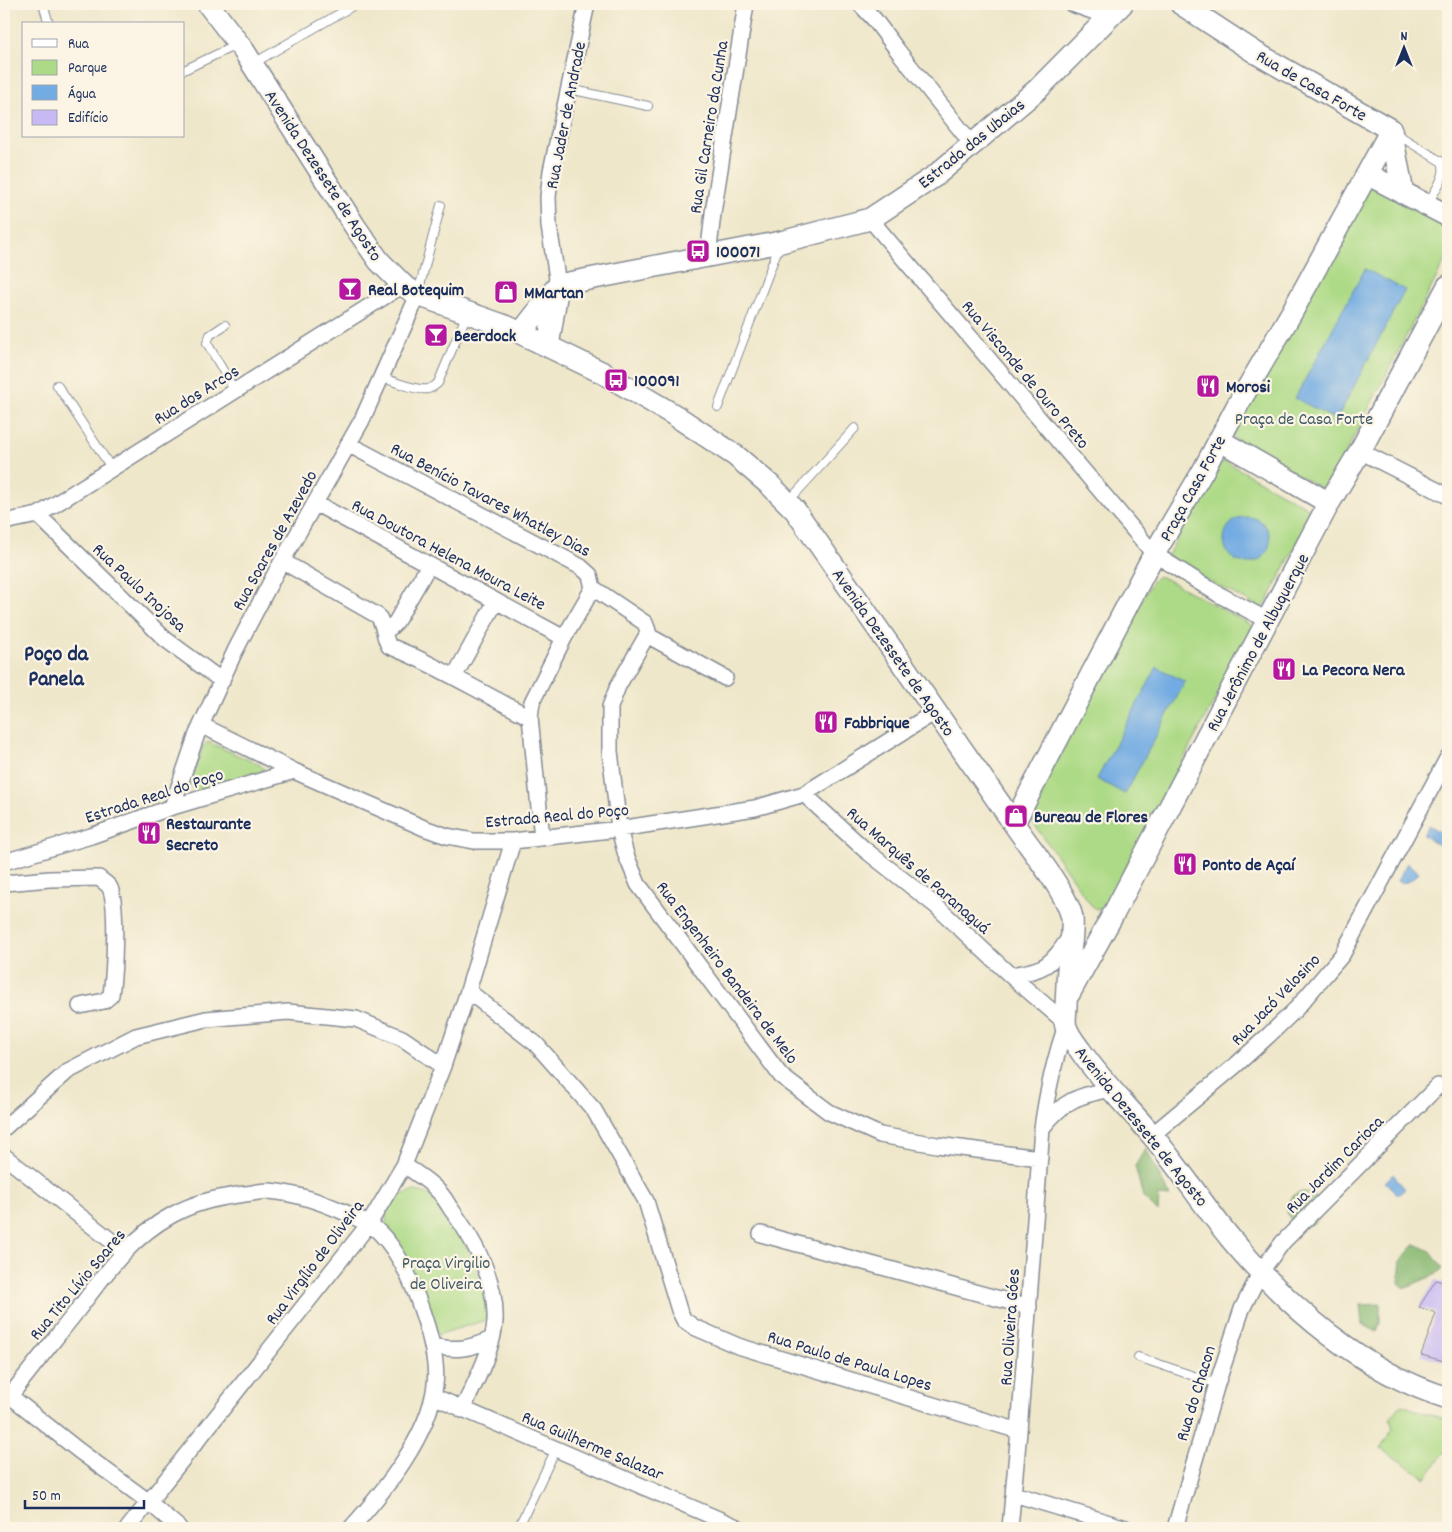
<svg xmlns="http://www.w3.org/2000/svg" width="1452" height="1532" viewBox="0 0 1452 1532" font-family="Dekko,sans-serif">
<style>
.green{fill:#adda86;stroke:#648472}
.forest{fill:#8aba73;stroke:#527468}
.water{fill:#73ace2;stroke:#476ea0}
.building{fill:#c8b8f4}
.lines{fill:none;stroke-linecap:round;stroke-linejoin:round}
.lane-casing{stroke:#858b94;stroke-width:10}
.street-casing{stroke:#858b94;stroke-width:18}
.secondary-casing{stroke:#858b94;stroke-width:24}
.lane{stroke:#fff;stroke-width:8}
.street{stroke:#fff;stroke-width:15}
.secondary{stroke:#fff;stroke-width:21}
.labels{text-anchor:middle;stroke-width:4.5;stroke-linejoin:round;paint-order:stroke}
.street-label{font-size:18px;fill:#1b2f5e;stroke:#fcf5e5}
.poi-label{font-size:18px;font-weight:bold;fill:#1b2f5e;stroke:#fcf5e5;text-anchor:start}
.park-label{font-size:18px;fill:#405a68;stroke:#fcf5e5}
.district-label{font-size:22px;font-weight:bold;fill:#1b2f5e;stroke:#fcf5e5}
</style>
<rect width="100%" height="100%" fill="#fcf5e5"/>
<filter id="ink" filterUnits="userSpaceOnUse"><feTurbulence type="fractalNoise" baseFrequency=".02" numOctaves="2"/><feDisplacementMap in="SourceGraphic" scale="10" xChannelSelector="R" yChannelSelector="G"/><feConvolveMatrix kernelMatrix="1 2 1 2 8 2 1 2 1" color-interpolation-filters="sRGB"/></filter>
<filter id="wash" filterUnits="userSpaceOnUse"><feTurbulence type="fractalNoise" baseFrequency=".0096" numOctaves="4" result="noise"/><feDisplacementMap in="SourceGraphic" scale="20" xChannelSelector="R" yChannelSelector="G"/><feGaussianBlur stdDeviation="1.12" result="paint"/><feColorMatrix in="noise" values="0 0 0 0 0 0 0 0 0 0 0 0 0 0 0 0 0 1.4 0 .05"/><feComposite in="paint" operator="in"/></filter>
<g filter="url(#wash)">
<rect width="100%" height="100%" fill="#efe7ca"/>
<path class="green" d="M1370,185L1448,221V255L1326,491L1232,437Z
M1219,462H1226L1310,509L1313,512L1265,606L1261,608L1172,562L1168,555Z
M1158,576L1162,577L1250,624L1253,628L1104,909H1096L1091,905L1032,821L1029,815L1030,803L1153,580Z
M208,742L260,765L264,769L263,771L200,791H195L190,785V781L203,746Z
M416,1191L428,1194L434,1199C464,1233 482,1273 489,1317L486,1320L437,1335L388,1229C380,1206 394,1193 416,1191Z
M1401,1405L1448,1420V1448L1426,1478L1380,1448L1393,1429L1390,1419Z"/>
<path class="forest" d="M1146,1148L1170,1197L1159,1196L1158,1212L1143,1197L1135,1166Z
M1287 1209a17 17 0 1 1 34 0a17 17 0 1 1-34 0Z
M1415,1244L1429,1250L1443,1268L1437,1274L1404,1288L1399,1283L1401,1260Z
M1380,1304V1323L1377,1332L1362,1324L1360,1305Z"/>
<path class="water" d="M1365,269L1405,290L1336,420L1295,398Z
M1224 540a23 23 0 1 1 46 0a23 23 0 1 1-46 0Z
M1157,667L1185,682L1125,794L1097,779Z
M1429,825L1447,836L1441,846L1423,835Z
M1407,863L1419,872C1412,880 1407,885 1397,881Z
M1393,1174L1405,1189L1398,1195L1385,1182Z"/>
<g id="blocks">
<path class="building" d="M1436,1280L1448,1284V1362L1421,1355L1436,1313L1419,1307Z"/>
</g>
</g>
<g filter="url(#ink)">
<use href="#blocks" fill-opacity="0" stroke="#858b94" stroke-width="1"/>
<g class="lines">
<g class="lane-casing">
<path id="lane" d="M43,4L49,24
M254,63L356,4
M184,70L236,45
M569,89L648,106
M1395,133L1442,162C1448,175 1434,192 1428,203
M418,293L441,205
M225,325L210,335L207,343L235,391
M381,377C393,381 416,391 428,389C432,388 435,386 438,383L467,314
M57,385L112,469
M718,407L779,246
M788,502L855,428
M1138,1357L1217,1384
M518,1528L556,1449"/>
</g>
<g class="street-casing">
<path id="street" d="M860,4L874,19L898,51L972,144
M1072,4L1109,17
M870,219L1154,554L1218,594L1267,620
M708,257L713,213L746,4
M558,285L549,226L548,197L551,171L587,4
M348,444L581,567L590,575L593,588L645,623L648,631L647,635L725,678
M1360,451L1448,496
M315,503L564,638
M38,515L165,639L222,681
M4,522L38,515L403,285
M282,561L378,616C385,626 383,636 389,646C438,665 482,694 530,717L542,838
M384,630L390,628L396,622L429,565
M647,635L618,686L610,707V751L619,829L626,855L638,884L781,1076L829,1112L880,1135L937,1145L1040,1158
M454,677L496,601
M530,717L532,702L564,638L593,588
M201,725L294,771
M804,794L864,849L935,905L1010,975L1066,1023
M172,807L197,734L235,651L276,572L362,420L418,295
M4,862L91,836L172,807L294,771L424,828L447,836L474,841H513L619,829L755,808L804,794L935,712
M4,883L50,879L99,878C102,881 108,884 110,888C118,905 114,974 111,995L104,1001L80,1006
M1010,975C1047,970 1051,965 1071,935
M468,991L536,1044L594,1110L646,1201L679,1310L684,1320L694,1327L738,1346L1019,1431
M1043,1127C1064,1100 1078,1096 1110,1089
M4,1128L68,1071L136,1036L206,1019L288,1012L356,1019L402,1038L443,1066
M1152,1135L1236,1065L1269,1035L1296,1009L1342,955L1448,757
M4,1156L124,1251
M404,1165C415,1173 428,1180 437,1190C443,1195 447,1203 451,1209C474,1240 497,1281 495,1321C494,1348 474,1385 462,1410
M761,1234L1029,1307
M432,1346C457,1351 469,1349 492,1339
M4,1391L78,1450L149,1502L179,1528
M10,1396C32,1367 55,1339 77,1311C105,1274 131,1237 172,1215C195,1202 219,1197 245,1194C253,1193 261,1191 269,1191C295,1193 322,1202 346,1213C358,1219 371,1223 380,1233C401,1254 414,1286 423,1314C430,1335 438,1362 435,1385C429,1436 385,1490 351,1528
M433,1396L739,1528
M1014,1494L1126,1528
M128,1528L369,1224L404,1165L443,1066L468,991L513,841
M1010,1528L1019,1431L1042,1128C1047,1093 1054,1060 1066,1026
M1175,1528L1217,1384L1242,1309L1261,1271L1283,1242L1438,1086"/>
</g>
<g class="secondary-casing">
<path id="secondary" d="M208,4L244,51L354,225L379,261L403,285L418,295L508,327L603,373L676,416L736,456L770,485L795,510L1021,834C1035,854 1068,895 1072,918C1073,932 1071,946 1069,959C1067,974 1067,990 1066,1005C1066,1012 1064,1021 1066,1027C1069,1036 1075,1043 1080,1050C1101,1081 1127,1106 1151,1134C1179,1167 1203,1205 1231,1239C1288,1307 1363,1372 1448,1398
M1181,4L1256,53L1391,130L1403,193
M1367,174L1448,216
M558,285L781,242L870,219L935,176L1038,89L1122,4
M521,333L556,288
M548,346L558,285
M1219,440L1329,503
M1014,823L1154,554L1203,471L1237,406L1292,312L1391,130
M1069,994L1114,913L1329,503L1360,451L1448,286"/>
</g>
<use href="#lane" class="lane"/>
<use href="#street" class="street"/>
<use href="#secondary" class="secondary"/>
</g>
</g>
<defs>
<g id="bus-square" transform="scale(1.25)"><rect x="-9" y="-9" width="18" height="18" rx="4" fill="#b5179e" stroke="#fcf5e5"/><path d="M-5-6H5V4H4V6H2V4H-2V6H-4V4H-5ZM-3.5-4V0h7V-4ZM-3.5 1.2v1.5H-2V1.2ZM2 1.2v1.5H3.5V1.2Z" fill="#fff"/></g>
<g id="bar-square" transform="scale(1.25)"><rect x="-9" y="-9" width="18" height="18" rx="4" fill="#b5179e" stroke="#fcf5e5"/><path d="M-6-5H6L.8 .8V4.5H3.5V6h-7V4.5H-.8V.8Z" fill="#fff"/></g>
<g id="shop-square" transform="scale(1.25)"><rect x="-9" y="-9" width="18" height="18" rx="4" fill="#b5179e" stroke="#fcf5e5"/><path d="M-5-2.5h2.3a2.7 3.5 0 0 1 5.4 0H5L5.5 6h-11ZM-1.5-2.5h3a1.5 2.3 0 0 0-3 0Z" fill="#fff"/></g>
<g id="restaurant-square" transform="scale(1.25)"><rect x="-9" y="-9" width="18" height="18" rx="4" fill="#b5179e" stroke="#fcf5e5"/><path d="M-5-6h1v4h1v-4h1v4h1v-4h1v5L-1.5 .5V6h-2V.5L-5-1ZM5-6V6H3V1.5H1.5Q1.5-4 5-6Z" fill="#fff"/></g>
</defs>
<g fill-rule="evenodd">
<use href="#bus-square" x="698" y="251"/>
<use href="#bar-square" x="350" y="289"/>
<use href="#shop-square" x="506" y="292"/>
<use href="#bar-square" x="436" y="335"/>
<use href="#bus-square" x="616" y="380"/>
<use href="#restaurant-square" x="1208" y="386"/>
<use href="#restaurant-square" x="1284" y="669"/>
<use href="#restaurant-square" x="826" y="722"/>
<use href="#shop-square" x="1016" y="816"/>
<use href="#restaurant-square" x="149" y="833"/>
<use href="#restaurant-square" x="1185" y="864"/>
</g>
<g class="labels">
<g class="street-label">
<text transform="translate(1312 85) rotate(30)" y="6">Rua de Casa Forte</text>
<text transform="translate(565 115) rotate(-79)" y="6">Rua Jader de Andrade</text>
<text transform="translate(708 127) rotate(-81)" y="6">Rua Gil Carneiro da Cunha</text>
<text transform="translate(971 143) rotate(-39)" y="6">Estrada das Ubaias</text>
<text transform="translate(324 175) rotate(57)" y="6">Avenida Dezessete de Agosto</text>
<text transform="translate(1026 374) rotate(50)" y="6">Rua Visconde de Ouro Preto</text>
<text transform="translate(196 394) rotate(-32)" y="6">Rua dos Arcos</text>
<text transform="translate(1192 488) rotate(-61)" y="6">Praça Casa Forte</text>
<text transform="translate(491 499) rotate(28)" y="6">Rua Benício Tavares Whatley Dias</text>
<text transform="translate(274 540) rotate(-61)" y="6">Rua Soares de Azevedo</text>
<text transform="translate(449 554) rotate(28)" y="6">Rua Doutora Helena Moura Leite</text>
<text transform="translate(140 587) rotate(43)" y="6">Rua Paulo Inojosa</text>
<text transform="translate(1257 642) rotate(-62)" y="6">Rua Jerônimo de Albuquerque</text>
<text transform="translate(894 652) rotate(55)" y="6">Avenida Dezessete de Agosto</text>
<text transform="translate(154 795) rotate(-18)" y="6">Estrada Real do Poço</text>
<text transform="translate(557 815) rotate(-5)" y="6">Estrada Real do Poço</text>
<text transform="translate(919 870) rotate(41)" y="6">Rua Marquês de Paranaguá</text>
<text transform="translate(728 972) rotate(53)" y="6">Rua Engenheiro Bandeira de Melo</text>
<text transform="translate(1275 999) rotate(-46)" y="6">Rua Jacó Velosino</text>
<text transform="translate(1142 1126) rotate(51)" y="6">Avenida Dezessete de Agosto</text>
<text transform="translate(1334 1164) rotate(-45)" y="6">Rua Jardim Carioca</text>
<text transform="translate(314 1262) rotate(-53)" y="6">Rua Virgílio de Oliveira</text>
<text transform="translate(77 1284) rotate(-50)" y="6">Rua Tito Lívio Soares</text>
<text transform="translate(1009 1327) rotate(-86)" y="6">Rua Oliveira Góes</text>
<text transform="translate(850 1360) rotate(17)" y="6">Rua Paulo de Paula Lopes</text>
<text transform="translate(1195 1393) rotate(-73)" y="6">Rua do Chacon</text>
<text transform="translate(593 1445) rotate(23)" y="6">Rua Guilherme Salazar</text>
</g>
<g class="poi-label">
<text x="716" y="257">100071</text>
<text x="368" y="295">Real Botequim</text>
<text x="524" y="298">MMartan</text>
<text x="454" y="341">Beerdock</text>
<text x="634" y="386">100091</text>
<text x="1226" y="392">Morosi</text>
<text x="1302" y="675">La Pecora Nera</text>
<text x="844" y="728">Fabbrique</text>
<text x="1034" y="822">Bureau de Flores</text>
<text x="166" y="829">Restaurante<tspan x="166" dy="21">Secreto</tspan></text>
<text x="1202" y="870">Ponto de Açaí</text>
</g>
<g class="park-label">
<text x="1304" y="424">Praça de Casa Forte</text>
<text x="446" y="1268">Praça Virgilio<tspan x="446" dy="21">de Oliveira</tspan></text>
</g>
<g class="district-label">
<text x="56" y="660">Poço da<tspan x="56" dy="25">Panela</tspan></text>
</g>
</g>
<rect width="1452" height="1532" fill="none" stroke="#fcf5e5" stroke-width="20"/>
<rect x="22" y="22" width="162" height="115" fill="#fcf5e5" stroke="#a2a6af"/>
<rect x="32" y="39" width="25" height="8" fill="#ffffff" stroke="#a2a6af"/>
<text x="68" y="48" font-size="15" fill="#1b2f5e">Rua</text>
<rect x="32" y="60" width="25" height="15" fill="#adda86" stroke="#a2a6af"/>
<text x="68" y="72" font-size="15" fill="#1b2f5e">Parque</text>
<rect x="32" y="85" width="25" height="15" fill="#73ace2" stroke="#a2a6af"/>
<text x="68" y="98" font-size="15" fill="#1b2f5e">Água</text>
<rect x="32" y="110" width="25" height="15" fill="#c8b8f4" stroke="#a2a6af"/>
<text x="68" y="122" font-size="15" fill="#1b2f5e">Edifício</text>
<g transform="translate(1404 48)" stroke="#fcf5e5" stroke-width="4" paint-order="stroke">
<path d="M0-4L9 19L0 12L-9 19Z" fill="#1b2f5e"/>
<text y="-8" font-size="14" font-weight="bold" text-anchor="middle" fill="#1b2f5e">N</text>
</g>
<path d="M25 1500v8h119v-8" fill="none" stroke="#1b2f5e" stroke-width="2.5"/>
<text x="32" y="1500" font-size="15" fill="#1b2f5e" stroke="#fcf5e5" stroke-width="4" paint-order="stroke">50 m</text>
</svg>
